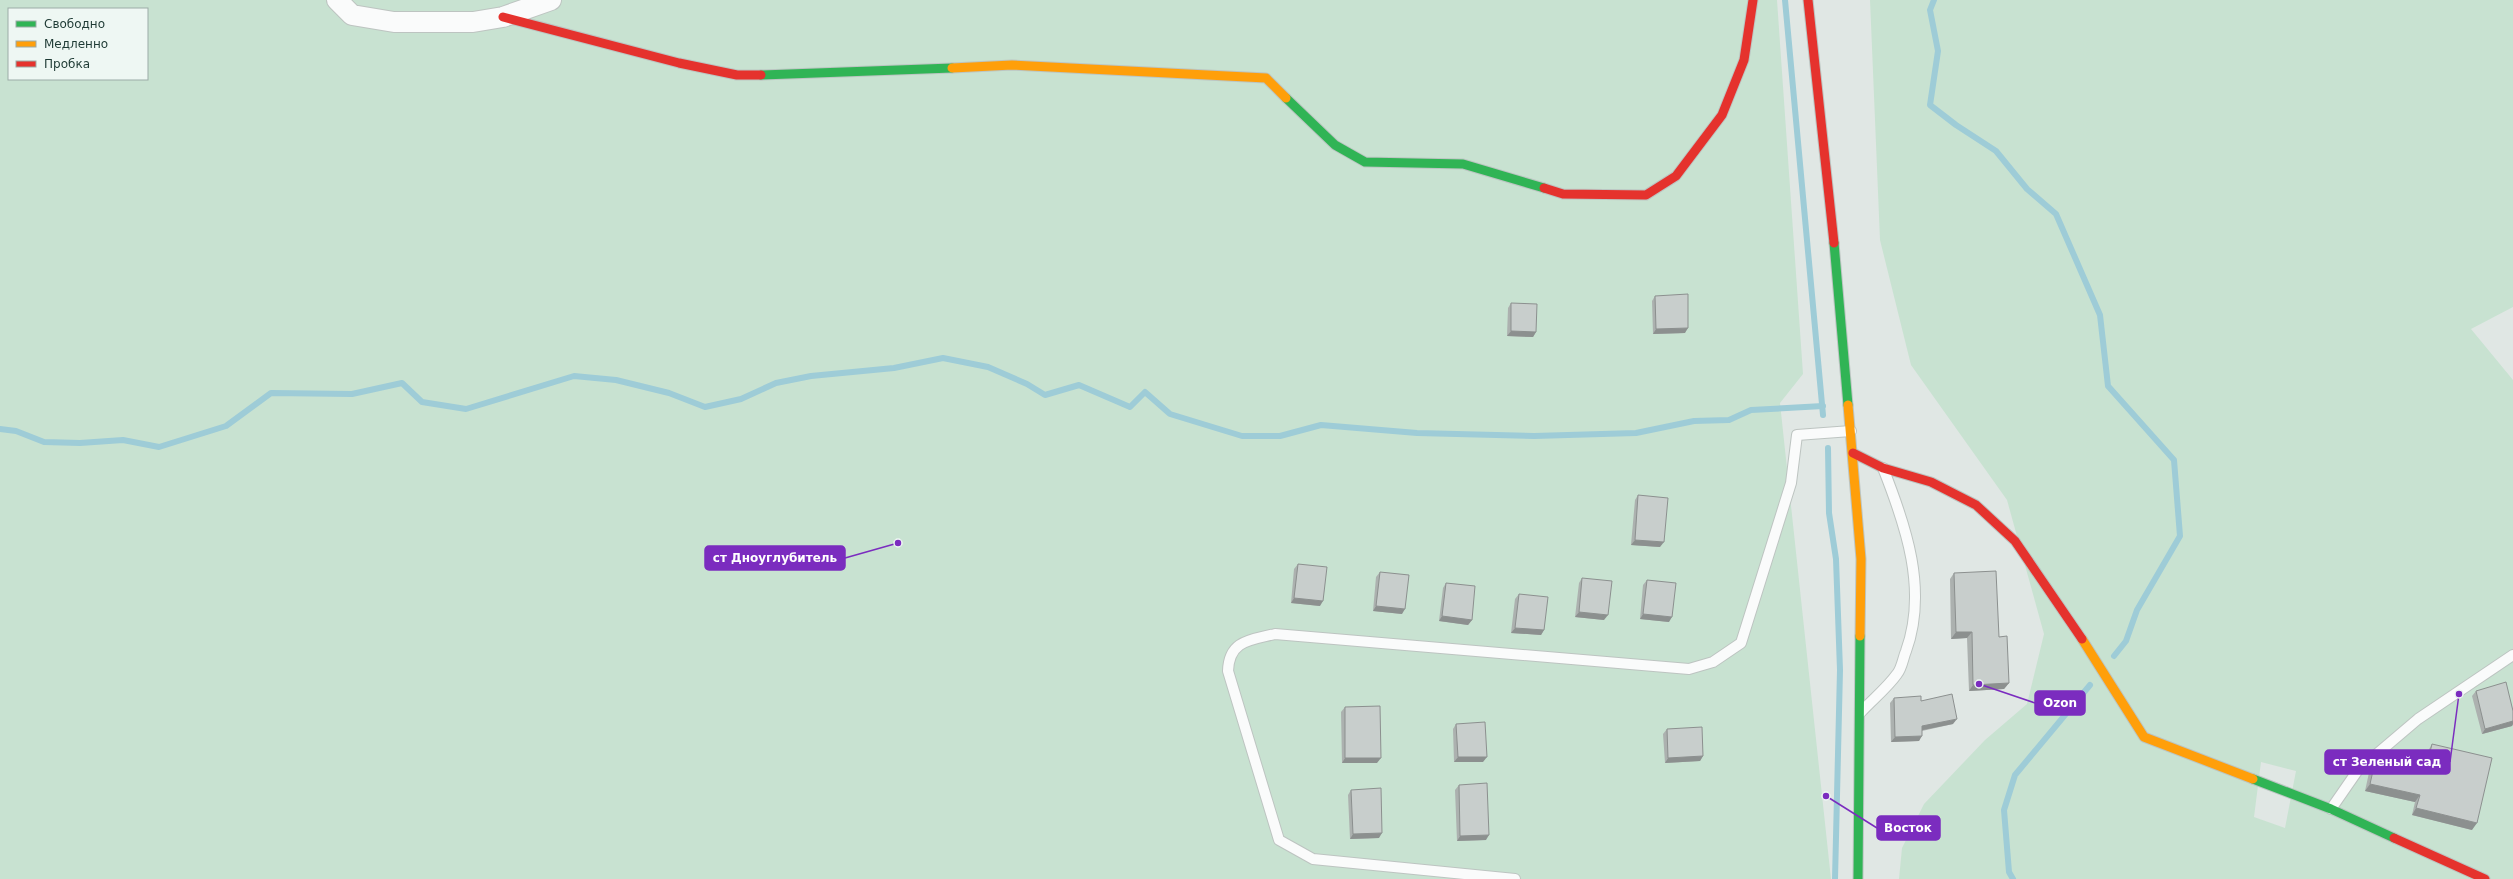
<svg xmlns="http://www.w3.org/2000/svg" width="2513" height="879" viewBox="0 0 2513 879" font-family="'DejaVu Sans',sans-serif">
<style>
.green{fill:#c8e2d1;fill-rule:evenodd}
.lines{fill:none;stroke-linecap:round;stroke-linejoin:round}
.stream{stroke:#9eccd7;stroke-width:6}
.lane-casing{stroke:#bdc4c1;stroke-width:12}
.street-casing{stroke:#bdc4c1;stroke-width:22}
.fast-casing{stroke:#bcc5c2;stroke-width:11}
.slow-casing{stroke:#bcc5c2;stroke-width:11}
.jam-casing{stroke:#bcc5c2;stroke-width:11}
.lane{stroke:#fafbfb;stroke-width:10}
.street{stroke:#fafbfb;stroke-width:20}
.fast{stroke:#30b455;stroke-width:9}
.slow{stroke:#ff9f0a;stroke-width:9}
.jam{stroke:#e5322d;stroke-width:9}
.wall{fill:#acb1af}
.shaded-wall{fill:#8c908f}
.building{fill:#c8cecc;stroke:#8c908f}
.leader{fill:none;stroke:#7b2cbf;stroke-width:1.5}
.callout-dot{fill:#7b2cbf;stroke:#eef7f3;stroke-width:1.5}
.callout{fill:#7b2cbf;stroke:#7b2cbf;stroke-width:1.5}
.callout-label{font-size:12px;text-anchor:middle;font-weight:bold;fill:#fff}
</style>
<rect width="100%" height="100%" fill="#e0e7e4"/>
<path class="green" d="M0,0H1777L1803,374L1780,403L1831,879H0ZM9,9H147V79H9Z
M1870,0H2513V307L2471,329L2513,380V879H1899L1902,848L1924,804L1985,740L2027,704L2044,634L2007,500L1911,365L1880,240ZM2261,762L2296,771L2285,828L2254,817Z"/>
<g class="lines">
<path class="stream" d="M1785,0L1823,415
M1934,0L1930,10L1938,51L1930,105L1956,125L1996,151L2027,189L2056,214L2100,315L2108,386L2174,460L2180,536L2137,610L2126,641L2114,656
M0,429L16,431L44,442L80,443L123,440L159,447L226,426L271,393L352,394L402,383L422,402L466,409L574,376L616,380L669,393L705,407L741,399L776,383L811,376L894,368L943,358L988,367L1027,384L1045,395L1079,385L1130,407L1145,392L1170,414L1242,436H1280L1321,425L1417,433L1534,436L1636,433L1694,421L1729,420L1751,410L1823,406
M1828,448L1829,513L1836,559L1840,670L1835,879
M2013,879L2009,872L2004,810L2015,775L2090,685"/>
<g class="lane-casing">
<path id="lane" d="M1861,712C1873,699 1887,688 1897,674C1902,668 1903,658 1906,651C1928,590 1906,526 1883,468
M2331,809L2358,770L2418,719L2513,655
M1515,879L1313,859L1279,840L1228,671C1229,640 1251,640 1275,634L1689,669L1713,662L1741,643L1791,483L1797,435L1851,431"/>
</g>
<g class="street-casing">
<path id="street" d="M337,0L352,15L394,22H473L503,17L551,0"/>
</g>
<g class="fast-casing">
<path id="fast" d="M761,75L952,68
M1286,98L1335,145L1365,162L1463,164L1544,188
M1834,243L1848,405
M2253,779L2331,809L2394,838
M1858,879L1860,636"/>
</g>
<g class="slow-casing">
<path id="slow" d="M952,68L1012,65L1266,78L1286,98
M1848,405L1861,559L1860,636
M2082,639L2144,737L2253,779"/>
</g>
<g class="jam-casing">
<path id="jam" d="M1808,0L1834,243
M503,17L679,63L737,75H761
M1544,188L1563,194L1646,195L1676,176L1722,115L1744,60L1753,0
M1853,453L1883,468L1931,482L1976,505L2015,541L2082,639
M2394,838L2485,879"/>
</g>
<use href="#lane" class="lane"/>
<use href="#street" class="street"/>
<use href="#fast" class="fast"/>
<use href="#slow" class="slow"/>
<use href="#jam" class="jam"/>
</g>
<path class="wall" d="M1655,296L1685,333L1653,334L1652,301Z
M1511,303L1536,332L1533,337L1507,336L1508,308Z
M1638,495L1660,547L1631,545L1635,500Z
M1298,564L1320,606L1291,603L1294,569Z
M1380,572L1402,614L1373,611L1376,577Z
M1954,573L1999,637L2009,683L2004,689L1969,691L1967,638L1951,639L1950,579Z
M1582,578L1604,620L1575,617L1579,583Z
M1647,580L1669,622L1640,619L1643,585Z
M1446,583L1472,620L1468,625L1439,621L1443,588Z
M1519,594L1544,630L1541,635L1511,633L1515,599Z
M2476,691L2513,711V724L2512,726L2482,734L2472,696Z
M1894,698L1921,701L1953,724L1922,731L1919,741L1891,742L1890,703Z
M1345,707L1377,763H1342L1341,712Z
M1456,724L1483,762H1454L1453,729Z
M1667,729L1703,756L1700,761L1665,763L1663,734Z
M2432,744L2472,830L2412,815L2415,802L2365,791L2370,768L2375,762L2423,768L2428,751Z
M1459,785L1486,840L1457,841L1455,790Z
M1351,790L1379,838L1350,839L1348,795Z"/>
<path class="shaded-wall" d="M1688,328L1685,333L1653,334L1656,329Z
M1511,331L1536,332L1533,337L1507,336Z
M1635,540L1664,542L1660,547L1631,545Z
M1294,598L1323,601L1320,606L1291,603Z
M1376,606L1405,609L1402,614L1373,611Z
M1579,612L1608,615L1604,620L1575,617Z
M1643,614L1672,617L1669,622L1640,619Z
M1442,616L1472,620L1468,625L1439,621Z
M1515,628L1544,630L1541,635L1511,633Z
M1956,632H1972L1967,638L1951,639Z
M2009,683L2004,689L1969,691L1973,685Z
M1957,719L1953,724L1918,731L1922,726Z
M2513,721V724L2512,726L2482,734L2485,729Z
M1922,736L1919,741L1891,742L1895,737Z
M1703,756L1700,761L1665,763L1668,758Z
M1458,757H1487L1483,762H1454Z
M1345,758H1381L1377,763H1342Z
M2370,784L2420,795L2415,802L2365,791Z
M2416,808L2477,823L2472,830L2412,815Z
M1382,833L1379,838L1350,839L1353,834Z
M1489,835L1486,840L1457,841L1460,836Z"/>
<path class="building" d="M1688,294V328L1656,329L1655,296Z
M1511,303L1537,304L1536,332L1511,331Z
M1638,495L1668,498L1664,542L1635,540Z
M1298,564L1327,567L1323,601L1294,598Z
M1996,571L1999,637L2007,636L2009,683L1973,685L1972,632H1956L1954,573Z
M1380,572L1409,575L1405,609L1376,606Z
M1582,578L1612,581L1608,615L1579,612Z
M1647,580L1676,583L1672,617L1643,614Z
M1446,583L1475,586L1472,620L1442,616Z
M1519,594L1548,597L1544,630L1515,628Z
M2506,682L2513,711V721L2485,729L2476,691Z
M1952,694L1957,719L1922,726V736L1895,737L1894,698L1921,696V701Z
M1380,706L1381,758H1345V707Z
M1485,722L1487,757H1458L1456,724Z
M1702,727L1703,756L1668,758L1667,729Z
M2432,744L2492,758L2477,823L2416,808L2420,795L2370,784L2375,762L2379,758L2426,768Z
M1487,783L1489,835L1460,836L1459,785Z
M1381,788L1382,833L1353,834L1351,790Z"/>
<path class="leader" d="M898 543L845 558M1979 684L2035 703M2459 694L2450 762M1826 796L1877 828"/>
<g class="callout-dot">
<circle cx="898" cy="543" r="4"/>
<circle cx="1979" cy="684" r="4"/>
<circle cx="2459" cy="694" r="4"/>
<circle cx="1826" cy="796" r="4"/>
</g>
<g class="callout">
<rect x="705" y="546" width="140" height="24" rx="4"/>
<rect x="2035" y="691" width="50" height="24" rx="4"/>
<rect x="2325" y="750" width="125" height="24" rx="4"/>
<rect x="1877" y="816" width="63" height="24" rx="4"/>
</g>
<g class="callout-label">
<text x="775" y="562">ст Дноуглубитель</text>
<text x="2060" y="707">Ozon</text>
<text x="2387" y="766">ст Зеленый сад</text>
<text x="1908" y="832">Восток</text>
</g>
<rect x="8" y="8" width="140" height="72" fill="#eef7f3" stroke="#9baba7"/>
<rect x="16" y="21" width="20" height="6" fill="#30b455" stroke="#9baba7"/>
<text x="44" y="28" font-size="12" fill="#1e3a34">Свободно</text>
<rect x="16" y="41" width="20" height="6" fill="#ff9f0a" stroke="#9baba7"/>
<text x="44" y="48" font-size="12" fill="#1e3a34">Медленно</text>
<rect x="16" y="61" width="20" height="6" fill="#e5322d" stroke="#9baba7"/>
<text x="44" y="68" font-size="12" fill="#1e3a34">Пробка</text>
</svg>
